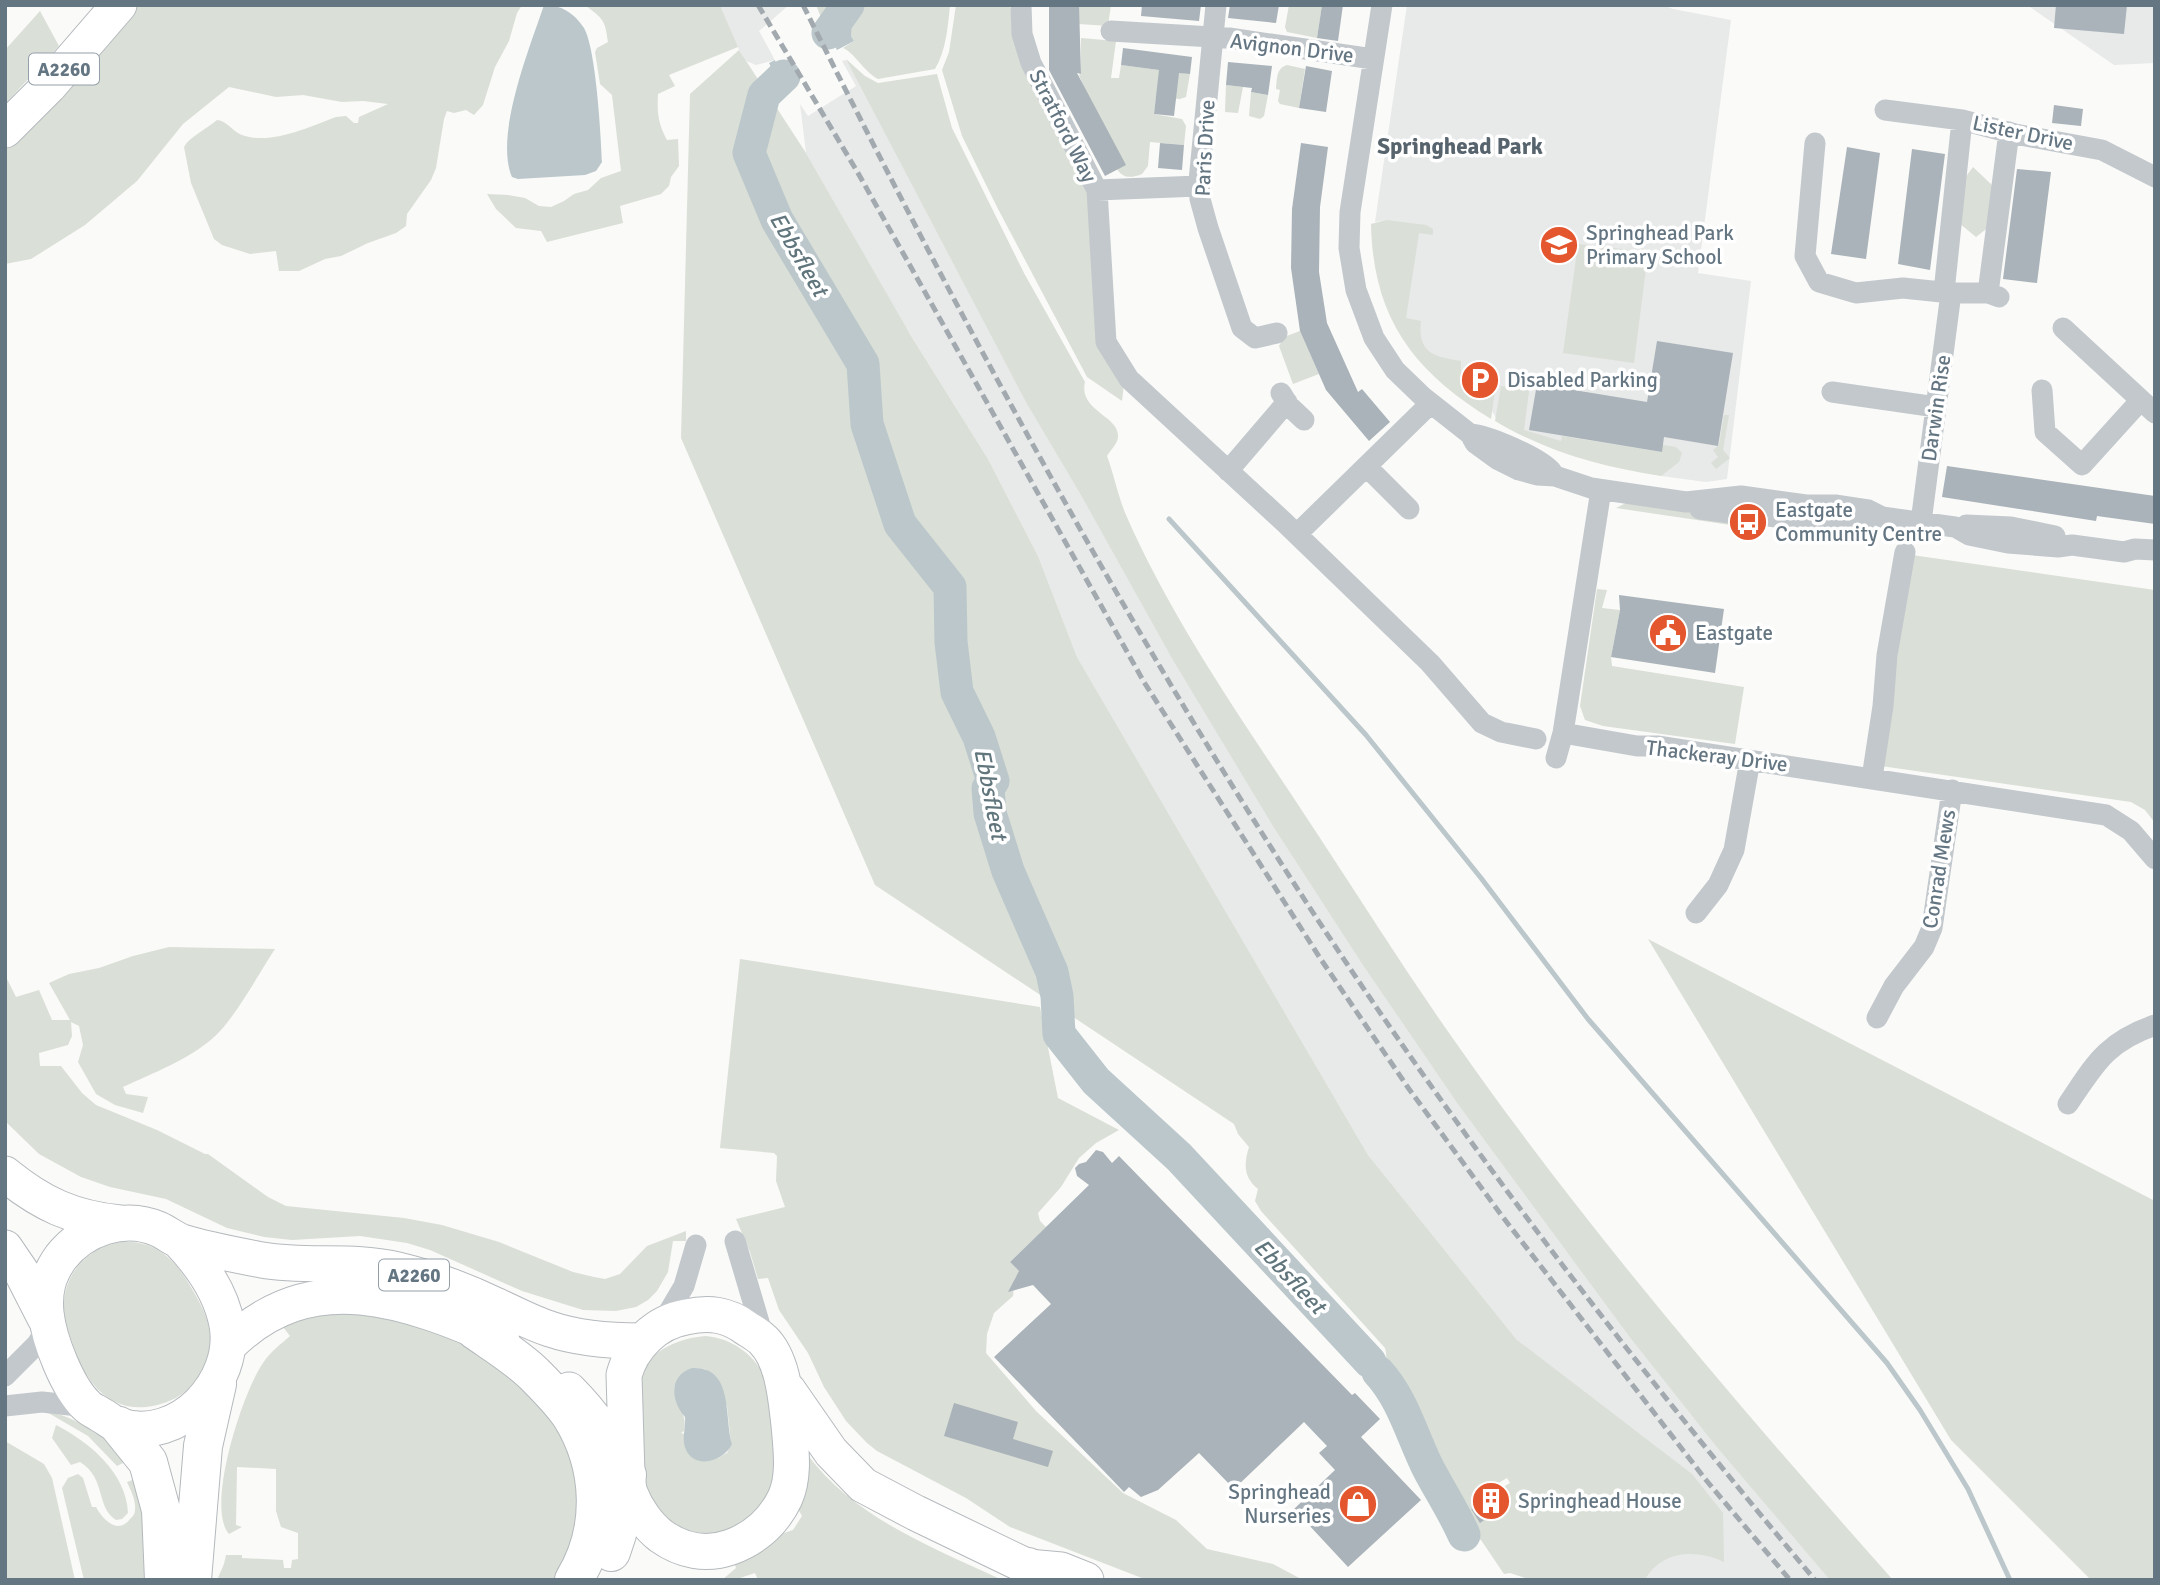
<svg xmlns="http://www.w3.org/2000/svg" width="2160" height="1585" viewBox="0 0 2160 1585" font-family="Signika,sans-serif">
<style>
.built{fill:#e8e9e9}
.green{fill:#dadfd7;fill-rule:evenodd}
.water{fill:#bbc7cb}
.pier{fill:#fafaf8}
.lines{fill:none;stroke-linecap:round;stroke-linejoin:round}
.stream{stroke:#bbc7cb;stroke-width:5}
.river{stroke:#bbc7cb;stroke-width:33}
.building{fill:#aab3b9}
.primary-casing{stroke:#b5babe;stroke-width:37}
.highway-casing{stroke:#b4b9bd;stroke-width:40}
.street{stroke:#c3c8cc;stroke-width:21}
.primary{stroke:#fff;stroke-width:35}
.highway{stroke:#fff;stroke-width:38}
.rail{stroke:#a2aab0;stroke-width:5;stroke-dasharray:10 5;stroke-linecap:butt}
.labels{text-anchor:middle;stroke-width:7;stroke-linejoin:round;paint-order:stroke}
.shield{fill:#fff;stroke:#939fa8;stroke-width:2}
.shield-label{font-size:19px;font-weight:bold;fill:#657683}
.street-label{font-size:21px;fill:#657683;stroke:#fff}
.poi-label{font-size:21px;fill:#657683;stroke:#fff;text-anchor:start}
.neighbourhood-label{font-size:23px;font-weight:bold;fill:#57646e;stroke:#fff}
.water-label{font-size:23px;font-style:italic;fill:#60757c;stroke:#fff}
</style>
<rect width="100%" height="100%" fill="#fafaf8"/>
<path class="built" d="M720,5H789L759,31L775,60L756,65L746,61L739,50Z
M1407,5H1663L1673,9L1731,20L1698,273L1751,281L1727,479L1706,482L1661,476L1659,472L1582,456L1497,420L1492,411L1403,333L1386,220L1375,222Z
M2027,5H2155V63L2114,65Z
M846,60L864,80L961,168L1128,528L1164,602L1311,839L1597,1242L1880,1580H1625L1517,1340L1368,1155L1077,657L1038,556L988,459L904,324L806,153L800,104L808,116L856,86L842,61Z"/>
<path class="green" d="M133,5H522L517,13L509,41L495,67L483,105L474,115L466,110L454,113L447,111L444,119L436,168L431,180L407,214L406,226L396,233L368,243L341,256L325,259L299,271H279L276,251L250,254L222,245L214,239L191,183L184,147C189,137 207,129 217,120C228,121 233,133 245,136C274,144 309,127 336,117L346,116L354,123H358L359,117L388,104L363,101L342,102L303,95L276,97L229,87L183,124L137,181L85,225L31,259L5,264V148Z
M585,5H720L738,47L669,75L675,86L658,94C657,113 658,123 667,140L678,139L679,166L671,177L669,186L661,194L620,206L623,223L547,242L541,231L516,228L496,209L487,194L508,195L525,198L539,206L551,207L564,201L574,194L588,190L601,178L621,171L612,95L600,84L595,52L597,48L608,42C605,19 603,19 585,5Z
M816,5H950C948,26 946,51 935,69L878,79C863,71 854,52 843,48L854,41L851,36V16L846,12L822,20Z
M956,5H1008L1013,11L1086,186L1124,384L1122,401L1087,377L997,207L962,136L942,70L949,52Z
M1079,5H1111L1108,26L1079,24Z
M1289,5H1322L1317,38L1287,32L1285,27Z
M40,11L59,46L5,104V50Z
M1081,38L1116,41L1111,78H1119L1121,65L1190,74L1186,97L1180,99L1156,97L1154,114L1182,119L1186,126L1184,145L1150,142L1148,166L1142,174C1132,178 1123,179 1117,169L1079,75L1081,74Z
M739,50L806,153L910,334L988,459L1038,556L1077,657L1368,1155L1517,1340L1692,1474L1723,1513L1724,1562C1697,1549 1661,1550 1645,1580H1531L1510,1573L1504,1574L1481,1540L1475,1538L1463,1543L1460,1540L1455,1542L1450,1533L1446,1534L1437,1495L1458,1487L1433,1491L1435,1488L1390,1411L1368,1382C1379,1370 1390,1366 1385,1348L1261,1211L1255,1201L1258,1189C1243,1177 1244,1163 1249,1147L1238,1134L1234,1124L875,885L681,438L690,94ZM1507,1478L1510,1483L1500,1489L1504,1511L1480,1522L1471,1509L1477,1505L1473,1498Z
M846,59L865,76L878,83L937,74L952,128L959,142L1024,273L1085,382C1078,411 1120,416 1118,437C1118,443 1110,451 1107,456C1114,475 1118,496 1126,515C1176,629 1251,732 1318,835C1364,905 1408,975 1456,1043C1588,1231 1740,1408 1893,1580H1830L1716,1446L1629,1336L1458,1104L1363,965L1273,826L1173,660L1081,495L1026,402Z
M1287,65L1305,69L1299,108L1280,104L1278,101L1280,90L1276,89C1277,80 1276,68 1287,65Z
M1226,85L1243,87L1238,113L1225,112Z
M1251,92L1268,95L1264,116L1260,119L1249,116Z
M1973,167L1994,187L1990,226L1976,237L1959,223L1964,179Z
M1386,220L1426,225L1433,229V235L1419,233L1406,318L1421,321C1417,353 1434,357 1461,361V373L1467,375L1465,385L1495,390L1491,419C1413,371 1373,318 1371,224Z
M1578,244L1648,252L1634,363L1563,353Z
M1300,331L1319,374L1293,384L1279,346L1284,337Z
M1526,375L1531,376L1524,430L1561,441L1562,436L1661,452L1663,445L1676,447L1682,453L1679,462L1661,476C1602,467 1547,452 1495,421L1501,386L1523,389Z
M1724,415H1729L1723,450L1730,458L1716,469L1711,463L1718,457L1713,450L1719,445Z
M1626,503L1739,519L1746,518L1744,527L1616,508Z
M1912,555L2155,590V823L2145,810L2131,802L1881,766Z
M1597,589L1607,590L1602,608L1620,610L1611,657L1612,666L1744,687L1735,744L1603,726L1585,720L1580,706Z
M1648,939L2155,1201V1580H2091L1951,1440Z
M169,947L275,949C259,973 234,1020 213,1038C188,1060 153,1073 123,1087L126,1094L148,1097L143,1113L115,1105L96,1094L78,1062L83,1045L79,1026L71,1022L72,1036L68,1045L39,1053L40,1066H61L82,1093L96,1105L157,1130L205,1154H208L268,1197L286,1206L404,1218L442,1225L499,1242L573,1272L594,1277L605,1279L620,1274L647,1246L686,1231V1241H673L668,1272L657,1291L648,1300L636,1307L616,1311L583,1310L522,1291L430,1250L407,1243L360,1236L292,1240L264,1237L227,1228L166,1199L110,1187L81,1177L39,1154L5,1121V975L16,997L39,990L52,1020H70L49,983L69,974L99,968L133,956Z
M740,959L1040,1007L1058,1098L1119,1130L1096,1143L1079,1158L1061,1187L1038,1213L1040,1221L1046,1227L1010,1262L1024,1276H1018L1015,1278L1013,1296L994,1313L987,1334L986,1353L1036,1411L1123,1493L1176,1520L1207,1549L1273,1564L1303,1580H1147L1010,1527L966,1498L877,1451L867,1443L846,1421L824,1387L808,1353L779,1310L768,1278L758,1279L750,1252L736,1219L785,1207L776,1181L777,1156L774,1153L720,1148Z
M121,1242C156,1240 176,1260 192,1289C199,1301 206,1313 209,1328C216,1365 190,1400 153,1406C108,1414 86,1382 73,1345C69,1333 64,1321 64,1308C63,1273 88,1248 121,1242Z
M379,1312L452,1337L507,1371L563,1431L583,1505L559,1580H217L224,1564L226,1555H242V1558L283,1560L284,1568H291L292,1560L298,1559V1533L281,1527L276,1511V1469L237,1467L236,1525L242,1527L229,1534C205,1507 243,1391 263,1363C270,1352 280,1345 290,1336L283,1327L306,1315Z
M706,1336C734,1339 755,1355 767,1381C769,1402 772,1423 774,1445C775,1453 778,1463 776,1471C764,1534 693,1557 653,1503C641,1485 643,1461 643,1440C642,1424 637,1391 641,1376C650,1349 680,1338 706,1336ZM692,1368L705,1369L727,1406L731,1444L727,1453L718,1458L700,1461L686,1450L684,1434L681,1433L684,1431C688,1413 675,1404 674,1387Z
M45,1411C77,1416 105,1439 129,1460L117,1466L88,1436Z
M56,1425C88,1441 127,1473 128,1513L122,1519L116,1520C95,1506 107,1479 80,1462L71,1465L52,1438Z
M5,1441L44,1464L52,1478L75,1580H5Z
M807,1454C854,1518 932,1547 1002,1580H758L755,1573L734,1580H722L736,1568L733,1559L775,1536L793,1530L802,1516L798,1509Z
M78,1474L83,1478L92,1507H96C103,1520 118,1535 130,1519C133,1516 135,1514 135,1510C136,1500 131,1491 127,1482L138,1478L153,1580H84L62,1488L68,1478Z"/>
<path class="water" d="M544,5C562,5 574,13 584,28C596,49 601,135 602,162L596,171L585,175L518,179L512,177C494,135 530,47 544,5Z
M839,11L846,12L852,18L851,36L854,41L784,78L768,81L765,74L772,69L769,63L775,60L822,20L833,17Z
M692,1368C734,1366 724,1417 732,1444C724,1461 696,1470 686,1450C681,1439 686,1428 685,1417C671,1401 668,1376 692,1368Z"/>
<path class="pier" d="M820,17L839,54L787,81L773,57L795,35Z"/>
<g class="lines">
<path class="stream" d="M1169,519L1366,735L1481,878L1588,1019L1887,1363L1920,1410L1968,1489L2010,1580"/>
<path class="river" d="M828,33L848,5
M784,76L764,95L749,153L777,220L863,364L867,424L900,524L950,587L951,642L957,692L979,737L993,781L988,788L990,813L1008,871L1052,972L1057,996L1059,1034L1096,1081L1179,1157L1370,1362
M1378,1372C1403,1399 1412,1436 1428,1468C1440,1491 1454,1512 1464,1535"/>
</g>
<path class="building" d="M1049,5H1079L1081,74L1077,73L1126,165L1105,176L1049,70Z
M1142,5H1201L1199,21L1141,16Z
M1230,5H1279L1276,23L1228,18Z
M1322,5H1343L1338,41L1317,38Z
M2056,5H2127L2124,34L2054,28Z
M1123,48L1192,57L1190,74L1179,73L1174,116L1154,114L1159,70L1121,65Z
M1228,62L1272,66L1268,95L1251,92L1252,88L1226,85Z
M1306,66L1332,71L1326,112L1299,108Z
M2054,105L2083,109L2081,126L2052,123Z
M1160,143L1184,145L1182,170L1158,168Z
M1301,143L1328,147L1320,207L1319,272L1327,323L1358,392L1362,389L1390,422L1369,441L1326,390L1300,331L1291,268L1292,209Z
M1847,147L1880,153L1866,259L1831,254Z
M1912,149L1945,154L1930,270L1898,264Z
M2017,169L2051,172L2037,283L2003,279Z
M1657,341L1733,353L1718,446L1664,437L1662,452L1529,430L1537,384L1647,402Z
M1947,466L2155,496V524L2097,516L2096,521L1942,497Z
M1619,595L1724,609L1715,673L1611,657L1620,610Z
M1096,1150L1103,1152L1112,1163L1119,1156L1352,1395L1355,1393L1380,1419L1361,1437L1421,1500L1348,1567L1294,1509L1335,1470L1319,1453L1327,1446L1304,1422L1234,1489L1199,1453L1158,1490L1141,1497L1129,1487L1124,1492L994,1357L1051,1304L1033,1285L1008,1292L1019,1271L1010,1262L1089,1185L1077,1176L1075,1168L1079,1164L1086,1162Z
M954,1403L1018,1422L1013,1439L1053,1451L1048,1467L944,1436Z
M1497,1484L1509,1503L1480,1523L1471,1509L1477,1505L1473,1498Z"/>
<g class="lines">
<g class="primary-casing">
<path id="primary" d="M5,130L49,86L119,5
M5,1174C42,1204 72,1218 120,1223
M179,1241C201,1264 221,1292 227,1325C237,1382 179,1444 120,1426C113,1424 107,1418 101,1415C97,1412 91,1410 87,1406C67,1387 49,1340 46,1313C44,1291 48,1275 61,1257C83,1229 124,1214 158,1229C167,1233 174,1239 182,1242C208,1250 236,1255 262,1260C307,1268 353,1259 398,1270C431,1278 464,1290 495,1305C513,1313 531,1323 550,1329C579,1339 611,1341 641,1341
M5,1248L22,1273L45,1318
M228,1346C311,1262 408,1301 502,1341
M569,1390C592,1413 613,1443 626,1473C628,1479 628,1487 630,1493C636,1509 648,1526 661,1536C682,1551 706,1556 731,1547C755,1538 774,1521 785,1498C795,1476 791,1449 789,1425C786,1399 783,1359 763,1340C758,1335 752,1332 746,1328C727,1314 709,1312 686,1317C656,1322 632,1346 624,1375L627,1475
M788,1390L831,1452L863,1485L916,1513L1028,1567L1061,1570L1086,1580"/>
</g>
<g class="highway-casing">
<path id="highway" d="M475,1330C495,1344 518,1358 535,1375C547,1387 562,1402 571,1416C602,1466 605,1529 574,1580
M119,1426L148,1462L161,1510L164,1580
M611,1552L617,1534L627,1475
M1028,1567L1044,1580
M192,1580L203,1446L217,1384"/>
</g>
<path class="street" d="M1021,5L1022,34L1031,63L1097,190L1106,342L1129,379L1284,522L1430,663L1482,723L1501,732L1536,739
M1216,5L1199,181L1200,199L1208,228L1242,328L1255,338L1277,333
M1382,5L1350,212L1349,248L1356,290L1374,338L1395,370L1423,397L1470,434L1475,443L1497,459L1519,470L1537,475L1555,476L1591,488L1686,502L1741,496L1806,505H1835L1868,510L1882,517L1955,527L1969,535L2008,543L2058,547L2072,545L2124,552L2135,549L2155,550
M1111,31L1229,38L1373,59
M1885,110L1962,120L2015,134L2102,150L2155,177
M1815,143L1805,256L1819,282L1856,293L1903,288L1951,293H1988L1999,297
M1097,190L1199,186
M1944,292L1962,120
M1988,293L2009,132
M2063,328L2155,413
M2042,390L2045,432L2082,465L2140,401
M1832,392L1936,407
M1281,393L1289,406L1304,420
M1470,434C1488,435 1541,458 1552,472
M1367,467L1409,509
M1228,471L1287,402
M1601,490L1563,733L1637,746H1657L2106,815L2131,831L2155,859
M1700,509L1738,514L1747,513L1817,523L1866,520
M1921,522L1951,293
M1966,525L2011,527L2055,536
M1297,534L1430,404
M1556,758L1563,733
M1872,778L1883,706L1887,655L1905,552
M1696,913L1718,885L1734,850L1750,760
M1877,1018L1894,986L1924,947L1932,928L1952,790
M2068,1104C2095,1064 2106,1042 2155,1025
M735,1241L764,1339
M661,1325L684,1286L696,1245
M5,1376L37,1344L48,1326
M5,1406L42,1402L88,1407"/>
<use href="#primary" class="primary"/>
<use href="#highway" class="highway"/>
<path class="rail" d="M758,5L858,173L1144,682L1320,958L1409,1089L1502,1216L1706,1480L1790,1580
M803,5C943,286 1092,564 1260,830C1426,1094 1614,1341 1815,1580"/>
</g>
<defs>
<g id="school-disc" transform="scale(2.0125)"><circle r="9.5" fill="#e4572e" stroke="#fff"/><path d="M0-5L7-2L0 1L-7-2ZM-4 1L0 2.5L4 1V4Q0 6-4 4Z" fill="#fff"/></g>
<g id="parking-disc" transform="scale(2.0125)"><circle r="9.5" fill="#e4572e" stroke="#fff"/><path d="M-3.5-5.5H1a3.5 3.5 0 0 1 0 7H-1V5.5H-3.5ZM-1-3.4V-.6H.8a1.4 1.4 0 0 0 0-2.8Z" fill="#fff"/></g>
<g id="bus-disc" transform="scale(2.0125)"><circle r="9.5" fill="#e4572e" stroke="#fff"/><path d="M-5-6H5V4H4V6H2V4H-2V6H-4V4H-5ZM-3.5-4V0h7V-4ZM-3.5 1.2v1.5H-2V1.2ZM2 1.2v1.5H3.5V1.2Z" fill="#fff"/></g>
<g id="civic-disc" transform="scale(2.0125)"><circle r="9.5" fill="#e4572e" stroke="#fff"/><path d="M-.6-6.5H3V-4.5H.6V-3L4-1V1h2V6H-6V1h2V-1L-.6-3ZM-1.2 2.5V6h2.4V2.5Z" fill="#fff"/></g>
<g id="building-disc" transform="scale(2.0125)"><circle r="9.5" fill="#e4572e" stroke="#fff"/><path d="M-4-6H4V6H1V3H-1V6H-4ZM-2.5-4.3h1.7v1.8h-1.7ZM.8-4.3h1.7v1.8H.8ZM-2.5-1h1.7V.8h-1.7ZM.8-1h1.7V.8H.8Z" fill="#fff"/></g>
<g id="shop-disc" transform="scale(2.0125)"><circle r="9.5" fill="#e4572e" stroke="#fff"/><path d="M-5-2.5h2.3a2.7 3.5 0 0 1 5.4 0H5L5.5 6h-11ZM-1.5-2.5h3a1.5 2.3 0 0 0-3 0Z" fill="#fff"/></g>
</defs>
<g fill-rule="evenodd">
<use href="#school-disc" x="1559" y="245"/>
<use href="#parking-disc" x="1480" y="380"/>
<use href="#bus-disc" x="1748" y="522"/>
<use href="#civic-disc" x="1668" y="633"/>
<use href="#building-disc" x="1491" y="1501"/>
<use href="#shop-disc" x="1358" y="1504"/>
</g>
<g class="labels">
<g class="shield">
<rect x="29" y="53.5" width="70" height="31" rx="5"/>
<rect x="379" y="1259.5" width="70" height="31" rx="5"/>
</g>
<g class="shield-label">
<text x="64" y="76">A2260</text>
<text x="414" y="1282">A2260</text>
</g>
<g class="street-label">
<text transform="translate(1292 48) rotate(7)" y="7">Avignon Drive</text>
<text transform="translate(1063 126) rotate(63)" y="7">Stratford Way</text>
<text transform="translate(2023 133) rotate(12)" y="7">Lister Drive</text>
<text transform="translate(1205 148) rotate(-87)" y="7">Paris Drive</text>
<text transform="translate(1936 408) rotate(-82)" y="7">Darwin Rise</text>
<text transform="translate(1717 756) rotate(7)" y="7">Thackeray Drive</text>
<text transform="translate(1939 869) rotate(-81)" y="7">Conrad Mews</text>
</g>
<g class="poi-label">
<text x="1586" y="240">Springhead Park<tspan x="1586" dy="24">Primary School</tspan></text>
<text x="1507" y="387">Disabled Parking</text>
<text x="1775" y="517">Eastgate<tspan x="1775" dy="24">Community Centre</tspan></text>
<text x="1695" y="640">Eastgate</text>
<text x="1331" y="1499" text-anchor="end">Springhead<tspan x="1331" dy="24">Nurseries</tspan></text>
<text x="1518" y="1508">Springhead House</text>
</g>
<g class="neighbourhood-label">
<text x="1460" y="154">Springhead Park</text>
</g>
<g class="water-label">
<text transform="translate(799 254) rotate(60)" y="8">Ebbsfleet</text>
<text transform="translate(991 794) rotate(79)" y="8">Ebbsfleet</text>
<text transform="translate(1290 1276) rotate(47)" y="8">Ebbsfleet</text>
</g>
</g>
<rect width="2160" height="1585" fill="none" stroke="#657683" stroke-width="14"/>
</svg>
